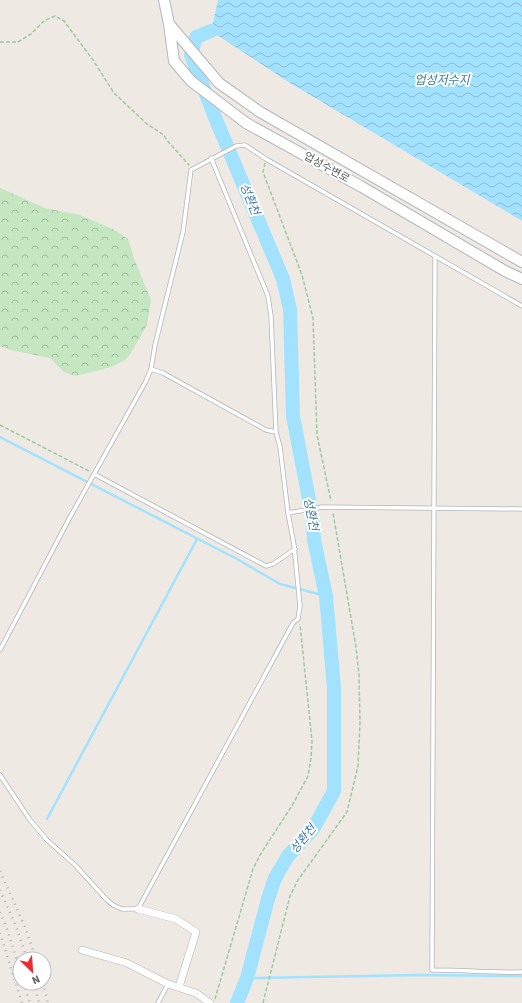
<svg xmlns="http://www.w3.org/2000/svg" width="522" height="1003" viewBox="0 0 522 1003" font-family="'Source Sans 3','Noto Sans KR',sans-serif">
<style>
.forest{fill:url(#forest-crowns)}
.water{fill:url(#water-waves)}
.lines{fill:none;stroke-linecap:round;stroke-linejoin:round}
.stream{stroke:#a3e2ff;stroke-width:2.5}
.river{stroke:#a3e2ff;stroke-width:14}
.lane-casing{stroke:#b1b5b9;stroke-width:5}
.street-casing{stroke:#b1b5b9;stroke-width:8}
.secondary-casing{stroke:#b2b7bb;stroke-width:12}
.path{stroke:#9acaa2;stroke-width:1.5;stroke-dasharray:4 2;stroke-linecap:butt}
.lane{stroke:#fff;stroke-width:3.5}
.street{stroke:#fff;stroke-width:7}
.secondary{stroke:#fff;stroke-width:10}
.rail{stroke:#b2b3b4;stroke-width:2.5;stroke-dasharray:1 5;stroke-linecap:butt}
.labels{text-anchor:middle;stroke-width:4;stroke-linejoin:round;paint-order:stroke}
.street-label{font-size:11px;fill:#5b6064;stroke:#fff}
.water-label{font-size:12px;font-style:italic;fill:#3a79a0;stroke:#fff}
</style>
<defs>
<pattern id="forest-crowns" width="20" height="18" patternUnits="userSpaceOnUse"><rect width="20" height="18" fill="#c4e6c0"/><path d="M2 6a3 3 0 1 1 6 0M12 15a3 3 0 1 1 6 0" fill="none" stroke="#a2bea0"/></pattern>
<pattern id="water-waves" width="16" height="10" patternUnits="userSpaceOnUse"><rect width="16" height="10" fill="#a3e2ff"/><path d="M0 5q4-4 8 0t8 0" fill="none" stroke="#88bbd2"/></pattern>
</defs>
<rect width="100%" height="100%" fill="#eeeae3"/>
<path class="forest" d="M0,188L45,208L80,215L115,230L128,239L135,261L151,300L147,325L131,353L125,360L111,367L76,376L64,372L50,358L11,350L0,346Z"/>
<path class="water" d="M218,0H522V221L290,83L211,31Z"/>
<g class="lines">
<path class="stream" d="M0,437L237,559L280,584L326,596
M47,819L197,539
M247,978L421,975L522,976"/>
<path class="river" d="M211,31L196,37L191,55L214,115L283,279L290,309L293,416L313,520L314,540L326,596L334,688V791L313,829L288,856L275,878L268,899L247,978L237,1003"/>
<g class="lane-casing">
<path id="lane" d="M435,256L432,970C462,970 492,973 522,972
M151,369L163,373L266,430L276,432
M94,474L266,566L273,564L295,549
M288,513L322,507L522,509
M0,650L69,519L146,381L151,369L155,345L183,232L191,170L236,146L245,145L266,159L522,306
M0,775L30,820L47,840L75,865L107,900L113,905L122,909H138L293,623L298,619L300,606L294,545L288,513L280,447L276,432L271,316L268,296L211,158
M158,1003L168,984"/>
</g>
<g class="street-casing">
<path id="street" d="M138,909L176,919L196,932L179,987
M82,950L127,963L168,984L196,993L210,1003"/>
</g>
<g class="secondary-casing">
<path id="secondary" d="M164,0L169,24L174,61L191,81L246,123L362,187L505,271L522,279
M169,24L219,83L260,112L522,262"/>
</g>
<path class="path" d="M0,42H18L31,34L44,21L55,16L64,21L93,60L114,93L147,124L164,135L166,139L189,165
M265,163L263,172L302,275L313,318L317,435L331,501
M0,425L89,471
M215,999L253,869L260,855L293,804L308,776L311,758L312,741L300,624
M263,1003L290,896L298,880L347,812L358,766L360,723L359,675L356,647L333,513"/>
<use href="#lane" class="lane"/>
<use href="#street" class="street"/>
<use href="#secondary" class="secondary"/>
<path class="rail" d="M0,871L25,927L36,959
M0,890L17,929L27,959
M0,912L7,929L20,970
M0,933L22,1003
M24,983L30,1003
M34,983L39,1003
M43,983L48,1003"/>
</g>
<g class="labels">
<g class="street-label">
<text transform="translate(327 167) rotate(29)" y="4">업성수변로</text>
</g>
<g class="water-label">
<text x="442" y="84">업성저수지</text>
<text transform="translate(250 199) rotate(68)" y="4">성환천</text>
<text transform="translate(311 514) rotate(79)" y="4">성환천</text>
<text transform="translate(303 839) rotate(-50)" y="4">성환천</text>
</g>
</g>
<g transform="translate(32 971) rotate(155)"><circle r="19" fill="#ffffff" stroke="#bdbfc1"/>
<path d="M0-3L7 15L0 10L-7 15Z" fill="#eb2d36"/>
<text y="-6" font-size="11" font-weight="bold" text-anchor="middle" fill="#5b6064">N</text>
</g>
</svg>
